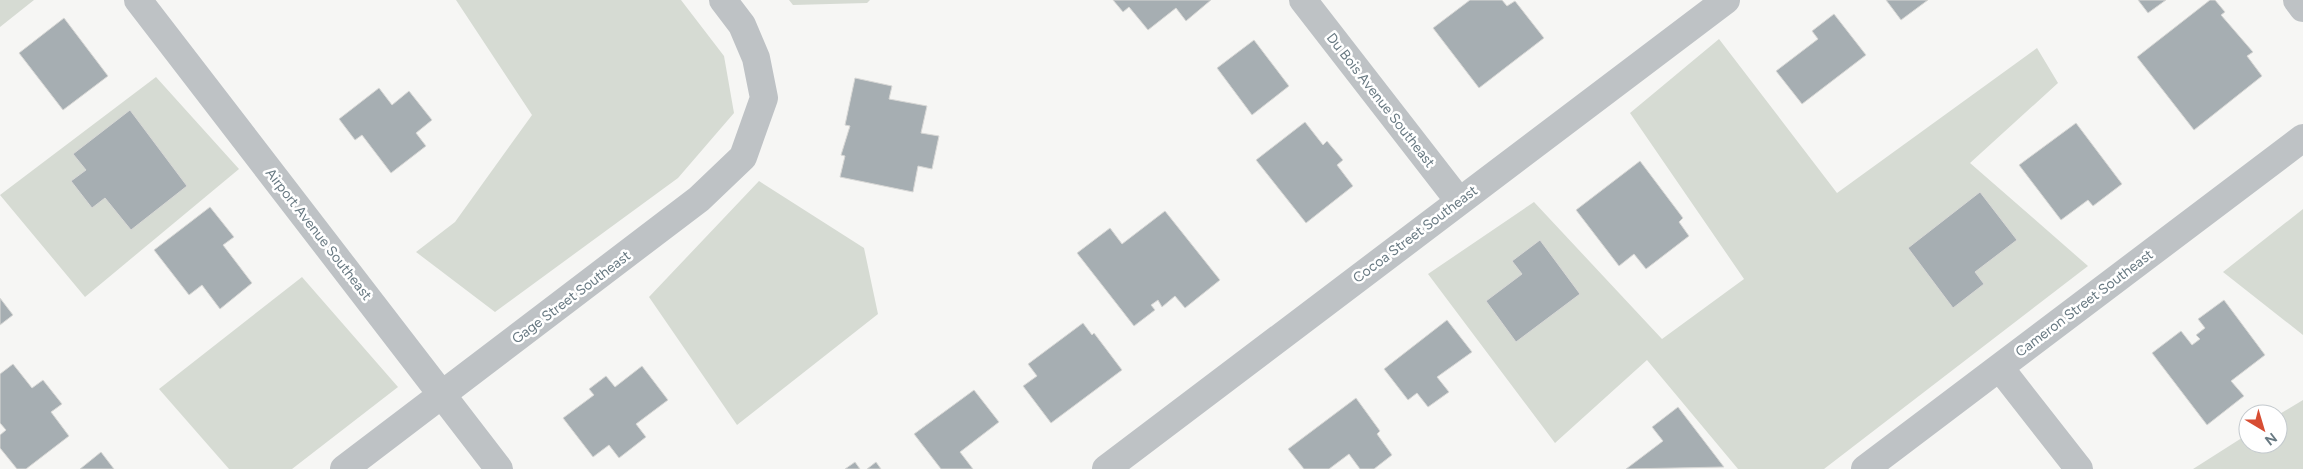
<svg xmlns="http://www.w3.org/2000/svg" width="2303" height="469" viewBox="0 0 2303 469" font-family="Figtree,sans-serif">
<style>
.green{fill:#d6dbd3}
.building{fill:#a6aeb2;stroke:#d8d8d6}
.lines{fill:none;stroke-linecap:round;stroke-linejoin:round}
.street{stroke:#bec2c5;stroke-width:28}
.labels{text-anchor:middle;stroke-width:5;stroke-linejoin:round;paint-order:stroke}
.street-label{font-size:14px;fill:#687982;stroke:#fff}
</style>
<rect width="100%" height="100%" fill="#f6f6f4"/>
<path class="green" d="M0,0H34L0,27Z
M456,0H681L724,56L734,113L678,178L495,312L416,252L455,222L532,115Z
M789,0H870L867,3L793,5Z
M1719,39L1837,193L2037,48L2058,83L1970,163L2088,266L1824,469H1738L1647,360L1555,443L1428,274L1534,202L1662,339L1744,279L1630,113Z
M156,77L239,169L85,297L0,195Z
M759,181L864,248L878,314L737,425L649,297Z
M2303,209V335L2223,272Z
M302,277L398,387L292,469H229L159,389Z
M2303,400V469H2193L2248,434V444H2278V415Z"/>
<path class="building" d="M1113,0H1211L1186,21L1176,8L1148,30L1129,7L1123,12Z
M1470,0H1502L1507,6L1515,1L1544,38L1479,88L1433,28Z
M1886,0H1928L1901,20Z
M2138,0H2166L2148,13Z
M2210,0H2215L2225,12L2221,15L2253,52L2247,56L2262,76L2194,130L2137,57Z
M1834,14L1866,55L1802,104L1776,71L1818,39L1812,31Z
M64,18L108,76L63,110L19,53Z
M1254,40L1289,86L1252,115L1217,68Z
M855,78L892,86L889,99L927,106L921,133L939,136L932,169L918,166L913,192L840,177L845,156L841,155L850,126L845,125Z
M379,88L392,105L409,91L432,120L416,133L426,146L391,173L362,135L355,140L339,119Z
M130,110L187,186L131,230L105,198L92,208L71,181L86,170L73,154Z
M1305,122L1323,145L1327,141L1343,160L1337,165L1353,186L1306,223L1256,160Z
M2076,123L2122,184L2093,206L2088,200L2061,220L2019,165Z
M1640,161L1683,218L1679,222L1689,236L1646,269L1634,254L1619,266L1576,210Z
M1980,192L2017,240L1975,272L1984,284L1953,308L1908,248Z
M210,207L234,237L223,245L252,283L220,309L202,285L189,295L154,250Z
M1165,211L1220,280L1185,308L1175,296L1162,307L1158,300L1151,305L1155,310L1134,326L1077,253L1110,228L1122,244Z
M1540,240L1580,294L1516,342L1486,301L1522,274L1512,261Z
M0,298L13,315L0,325Z
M2224,300L2265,355L2231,381L2244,396L2207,425L2152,353L2181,331L2192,345L2200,339L2196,335L2205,328L2198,319Z
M1447,320L1472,352L1437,377L1449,392L1428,407L1417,393L1408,400L1384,369Z
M1083,323L1092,335L1094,333L1122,370L1051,423L1023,386L1037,376L1028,364Z
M13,364L32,388L43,380L62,404L51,412L69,436L26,469H17L0,448V435L6,430L0,423V374Z
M642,366L668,400L636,424L646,437L619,458L609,445L593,457L563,418L594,395L589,389L606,376L615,387Z
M974,390L999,422L960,452L973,469H941L914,434Z
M1356,398L1380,431L1377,434L1392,455L1374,469H1360L1349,454L1329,469H1304L1288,449Z
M1678,407L1724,467L1626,469L1663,441L1652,427Z
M101,452L114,469H80Z
M855,462L860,469H845Z
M876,462L881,469H867Z"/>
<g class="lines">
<path class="street" d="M138,0L499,469
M1303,0L1459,201
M2297,0L2303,8
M2000,368L2079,469
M344,469L699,199L743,157L764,98L756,58L742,25L723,0
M1106,469L1726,0
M1865,469L2303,138"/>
</g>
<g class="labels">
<g class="street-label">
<text transform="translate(1381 100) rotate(52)" y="5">Du Bois Avenue Southeast</text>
<text transform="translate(319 234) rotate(52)" y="5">Airport Avenue Southeast</text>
<text transform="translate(1415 234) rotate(-37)" y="5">Cocoa Street Southeast</text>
<text transform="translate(571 297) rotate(-37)" y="5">Gage Street Southeast</text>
<text transform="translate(2084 303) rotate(-37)" y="5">Cameron Street Southeast</text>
</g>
</g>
<g transform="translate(2263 429) rotate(142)"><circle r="24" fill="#ffffff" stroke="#c3c9cd"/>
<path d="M0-4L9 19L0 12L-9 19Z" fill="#d74d33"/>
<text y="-8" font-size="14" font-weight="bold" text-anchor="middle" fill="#687982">N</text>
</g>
</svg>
